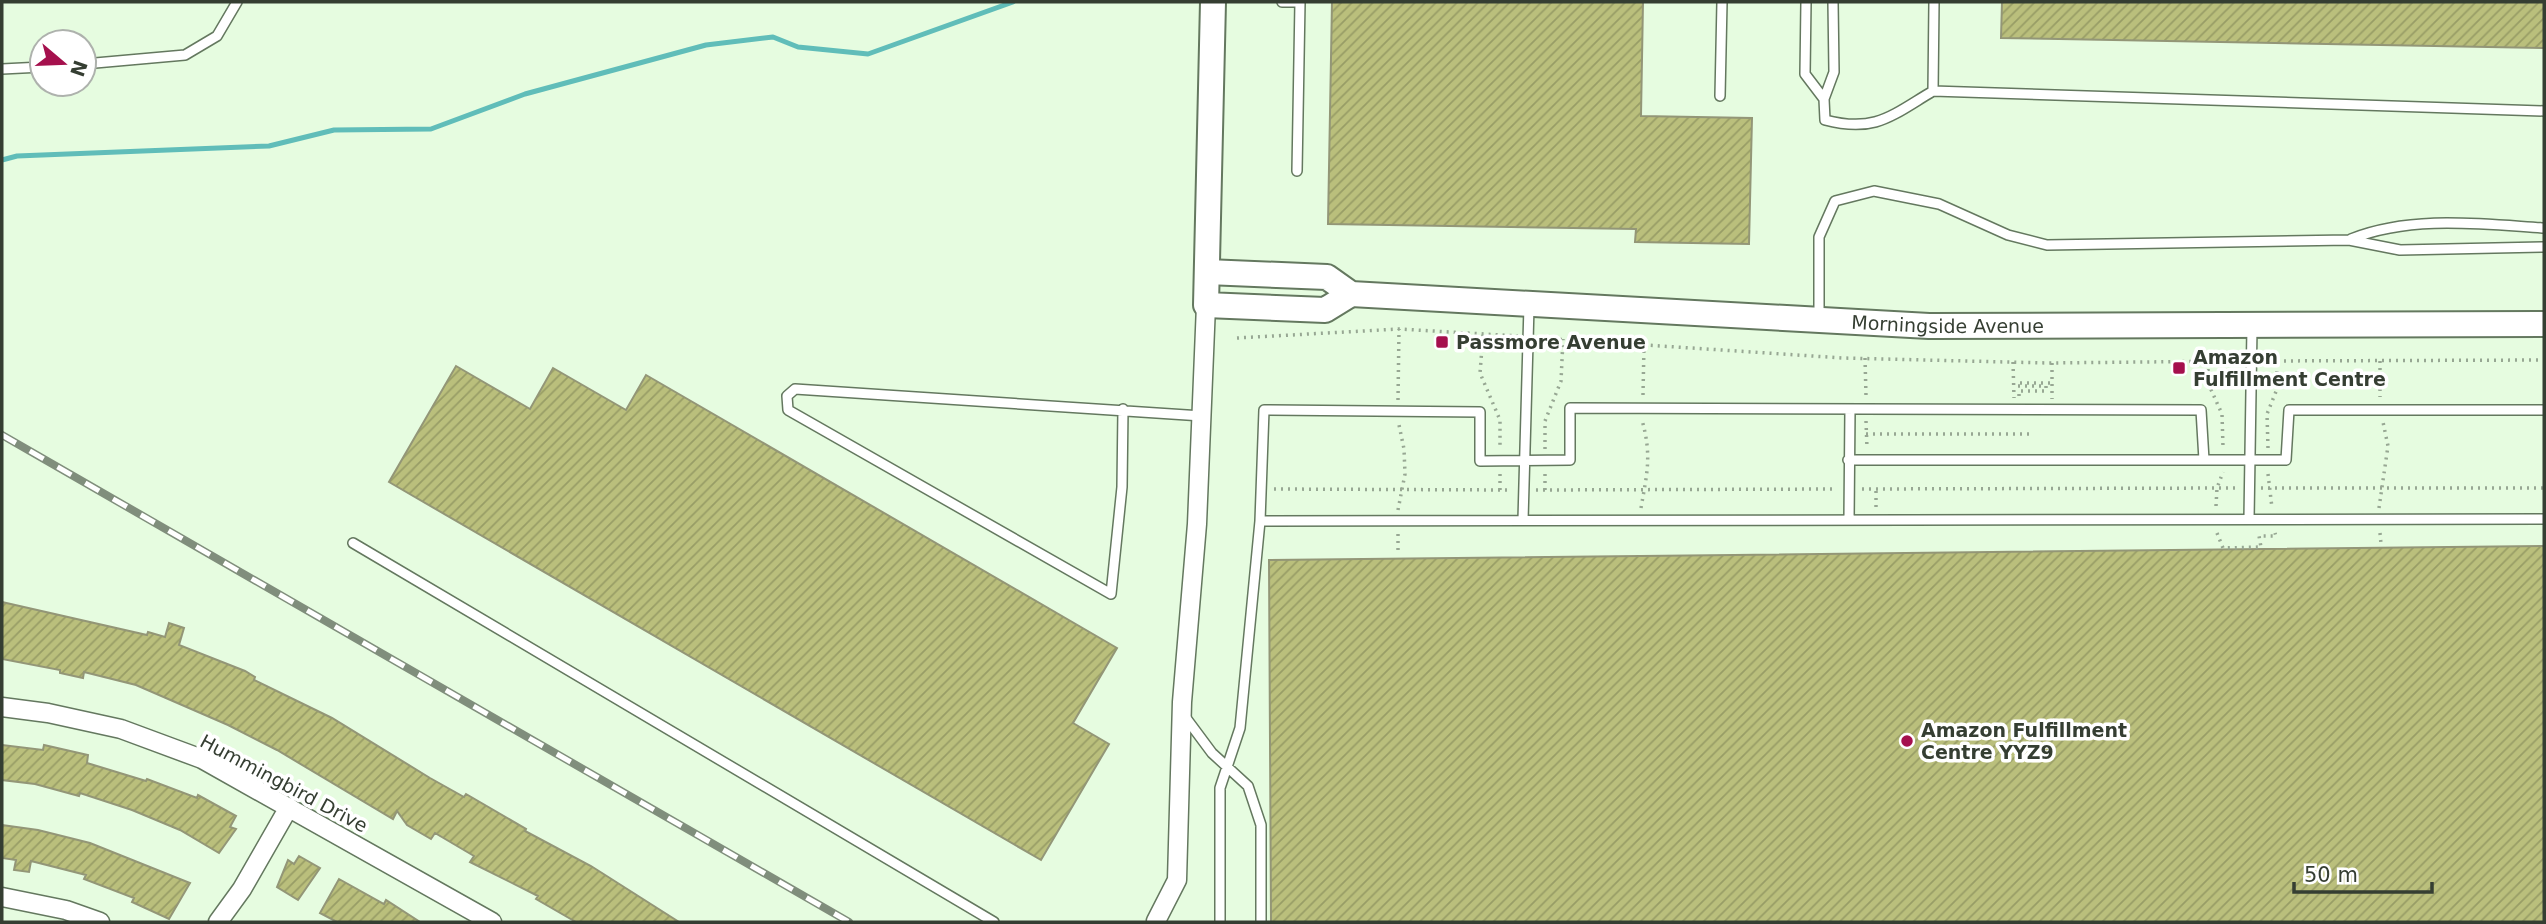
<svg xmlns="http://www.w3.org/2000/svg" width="2546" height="924" viewBox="0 0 2546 924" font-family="'DejaVu Sans',sans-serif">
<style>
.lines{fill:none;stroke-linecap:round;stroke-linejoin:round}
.stream{stroke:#60bdb9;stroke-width:5}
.building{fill:url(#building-hatch);stroke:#939677;stroke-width:2}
.lane-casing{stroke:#64785f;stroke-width:12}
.street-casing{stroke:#64785f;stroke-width:21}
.secondary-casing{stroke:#64785f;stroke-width:28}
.path{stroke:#97a793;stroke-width:3.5;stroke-dasharray:2 5;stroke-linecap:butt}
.lane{stroke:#fff;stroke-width:9}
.street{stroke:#fff;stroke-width:18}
.secondary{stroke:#fff;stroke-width:24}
.rail-casing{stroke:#808e7c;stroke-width:8}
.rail{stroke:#fff;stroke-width:5;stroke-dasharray:16;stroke-linecap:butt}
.poi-dot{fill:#a5104d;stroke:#fff;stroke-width:2.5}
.labels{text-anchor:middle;stroke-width:7;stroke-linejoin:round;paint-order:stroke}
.street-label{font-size:19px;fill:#353e32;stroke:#fff}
.poi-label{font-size:19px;font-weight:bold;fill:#353e32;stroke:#fff;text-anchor:start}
</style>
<defs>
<pattern id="building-hatch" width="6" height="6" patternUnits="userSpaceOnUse" patternTransform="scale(1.75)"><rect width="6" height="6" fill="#babf7c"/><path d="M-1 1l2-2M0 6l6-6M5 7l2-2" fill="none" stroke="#989d66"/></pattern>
</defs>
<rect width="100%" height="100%" fill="#e6fce0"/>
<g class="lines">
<path class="stream" d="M2,160L17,156L269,146L334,130L431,129L525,94L706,45L773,37L798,47L868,54L1013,2"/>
</g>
<path class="building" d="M1332,2H1643L1641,116L1752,118L1749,244L1635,242L1636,229L1328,224Z
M2002,2H2544V48L2001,38Z
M456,366L530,409L553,368L626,410L646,375L1117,648L1073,723L1109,744L1041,860L389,482Z
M2544,546V922H1271L1269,560Z
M2,602L147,635L148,632L165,637L169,623L184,628L179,645L245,671L255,677L254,680L332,718L430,778L464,797L466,794L526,829L525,831L591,866L679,922H576L536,899L538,896L470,862L474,856L435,833L431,839L407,825L397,811L393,819L277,750L228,725L136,685L84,672L83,678L60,673V670L2,659Z
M2,745L43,750L44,745L88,755L87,763L146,781L147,779L197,798L198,795L236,816L230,827L236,829L219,853L180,830L132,810L80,793L79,796L35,784L2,780Z
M2,825L38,830L90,843L190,883L169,919L132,902L134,898L84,879L86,875L31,861L29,872L14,870L16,860L2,858Z
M299,856L320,868L298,900L277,887L288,860L294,864Z
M339,879L384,904L386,900L420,922H337L320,913Z"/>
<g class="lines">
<g class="lane-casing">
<path id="lane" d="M1282,2H1300
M1806,2L1805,74L1824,99
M1833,2L1834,72L1824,99L1825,120C1875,133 1891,116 1933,91L2544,111
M84,64L185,55L217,36L237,2
M2,69L42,67
M1933,91L1934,2
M1720,96L1722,2
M1297,171L1300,2
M2351,239C2411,215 2481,224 2544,228
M1819,320V237L1835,201L1874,191L1939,204L2008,235L2047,245L2349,240L2400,250L2544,247
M1123,409L1122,487L1111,594L788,410L787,396L795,389L1202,416
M1848,460H2286L2289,410H2544
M2249,519L2252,327
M1523,520L1529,306
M1849,520L1850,409
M1260,521L2544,519
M353,543L994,922
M1183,714L1212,753L1248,786L1261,825V922
M1220,922V788L1240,728L1260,521L1264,410L1480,412V461L1570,460V408L2201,410L2204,460"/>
</g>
<g class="street-casing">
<path id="street" d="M2,707L48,713L121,729L202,759L492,922
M2,897L66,910L100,922
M1156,921L1177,880L1182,702L1197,524L1206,305
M218,922L242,889L289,807"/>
</g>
<g class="secondary-casing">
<g id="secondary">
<path d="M1213,2L1206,305L1325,310L1351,294"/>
<path id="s1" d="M1207,272L1327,277L1351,294L1929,326L2544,324"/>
</g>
</g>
<path class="path" d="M1483,335L1480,373L1500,420V449
M1237,338L1399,329L1518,336
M1539,338L1843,358L2048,363L2238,361
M1865,358L1866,396
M2263,361L2544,360
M2380,361V397
M2013,362L2014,398
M2208,362V383L2222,414L2223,447
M2052,363V399
M1643,395L1644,345
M2019,396V391H2046V386H2018V383H2052
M1398,400L1399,329
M1866,421L1867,448
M1866,434H2034
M2268,448L2267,414L2277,389V361
M1545,449V421L1561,381L1563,339
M2268,474L2272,508
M2261,488H2544
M1274,489L1511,490
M1862,489L2236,488
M1500,490V474
M1536,490L1837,489
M1545,490V471
M2216,506L2217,488L2223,472
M1876,507V489
M1641,508C1647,473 1652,456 1642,420
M2379,508L2388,446L2383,422
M1398,510L1405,474L1404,449L1399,425
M2217,533L2223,548L2261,547L2259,536H2276L2275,533
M2380,533L2381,544
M1398,550V532"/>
<use href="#lane" class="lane"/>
<use href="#street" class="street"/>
<use href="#secondary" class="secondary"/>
<g class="rail-casing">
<path id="rail" d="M2,435L849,922"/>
</g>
<use href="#rail" class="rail"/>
</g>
<g class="poi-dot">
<rect x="1435" y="335" width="14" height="14" rx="3.5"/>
<rect x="2172" y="361" width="14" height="14" rx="3.5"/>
<circle cx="1907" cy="741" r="7"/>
</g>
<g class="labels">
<g class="street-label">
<text dy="7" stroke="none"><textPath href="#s1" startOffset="747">Morningside Avenue</textPath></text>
<text transform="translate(284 783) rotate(28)" y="7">Hummingbird Drive</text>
</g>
<g class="poi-label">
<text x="1456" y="349">Passmore Avenue</text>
<text x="2193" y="364">Amazon<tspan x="2193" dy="22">Fulfillment Centre</tspan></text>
<text x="1921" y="737">Amazon Fulfillment<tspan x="1921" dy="22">Centre YYZ9</tspan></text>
</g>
</g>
<rect width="2546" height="924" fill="none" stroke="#353e32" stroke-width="7"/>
<g transform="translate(63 63) rotate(109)"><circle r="33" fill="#ffffff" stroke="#aeb2ad" stroke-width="2"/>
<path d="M0-5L12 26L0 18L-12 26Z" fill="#a5104d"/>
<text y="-10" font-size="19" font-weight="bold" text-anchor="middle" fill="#353e32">N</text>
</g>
<path d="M2294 882v10h138v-10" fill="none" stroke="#353e32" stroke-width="3.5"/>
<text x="2304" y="882" font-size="21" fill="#353e32" stroke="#ffffff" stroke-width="5" paint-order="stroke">50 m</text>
</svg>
